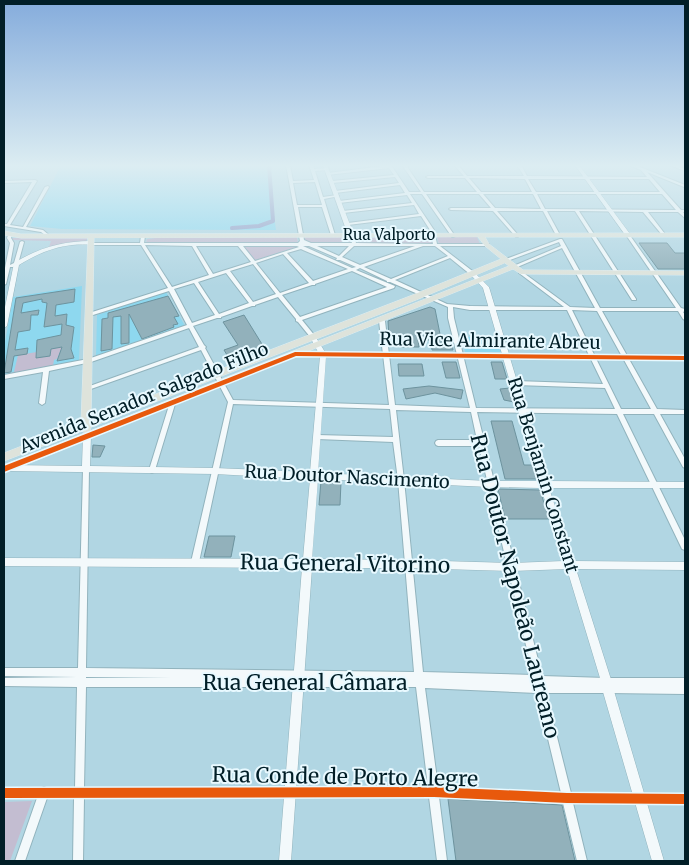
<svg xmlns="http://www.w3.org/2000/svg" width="689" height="865" viewBox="0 0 689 865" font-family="Merriweather,serif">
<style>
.built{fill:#8ed8ef}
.green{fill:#c3bdd1}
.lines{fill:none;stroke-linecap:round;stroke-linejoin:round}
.stream{stroke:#929fc9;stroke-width:1}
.canal{stroke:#929fc9;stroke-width:4}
.building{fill:#92b1bb;stroke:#6d939e}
.minor-casing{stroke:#91b3bd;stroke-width:2}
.tertiary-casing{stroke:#91b3bd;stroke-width:1}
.primary-casing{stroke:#dcedf2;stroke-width:1}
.minor{fill:#f3f9fb;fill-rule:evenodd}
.tertiary{fill:#f3f9fb;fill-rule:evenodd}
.primary{fill:#dee3db;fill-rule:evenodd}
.cycleway-casing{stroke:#e8f9ff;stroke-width:3}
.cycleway{fill:#e8590c;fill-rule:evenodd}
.labels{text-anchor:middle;stroke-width:4;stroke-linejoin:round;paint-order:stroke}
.far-street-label{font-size:15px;fill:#011e27;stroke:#e8f9ff}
.street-label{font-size:18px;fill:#011e27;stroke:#e8f9ff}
.near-street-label{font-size:21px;fill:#011e27;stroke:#e8f9ff}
</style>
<rect width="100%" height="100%" fill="#b1d6e3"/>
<path class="built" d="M61,165H267L276,230L62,229L30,226Z
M82,286L79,361L4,375V348L13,297Z
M166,292L185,326L96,356L97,315Z
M462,337H496L501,352H465Z"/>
<path class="green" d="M273,237H297L298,244L146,243L147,239L156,238Z
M303,237H348L352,243H307Z
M430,237L433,243H359L355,238Z
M437,237H477L480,244H439Z
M11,238H88L86,241L49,247L51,241L13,240Z
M244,247H297L255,260Z
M62,347L57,359L54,360L53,366L4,375L14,372L18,355L37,352L36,358L50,356L51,349Z
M32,801L10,861H4V802Z"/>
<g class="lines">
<path class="stream" d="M678,165L685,168"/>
<path class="canal" d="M232,228L259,226L273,221L269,165"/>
</g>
<path class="building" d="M639,243H667L675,253H685V269H658Z
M75,289L74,302L56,305L55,316L67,314L66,325L74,327L71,349L74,358L57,361L62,347L51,349L50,356L36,358L37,340L61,335L62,324L44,327L47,303L42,302V299L23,303L21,313L39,310L38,315H31L30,330L18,332L15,350L28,348L27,354L14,356L11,372L4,373L16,298Z
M168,296L179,316L174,317L178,324L173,325L174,327L142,339L129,314V343L121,344V316L113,317L112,349L101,351L102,319L108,318V313Z
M430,307L435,309L442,344H452L453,350H432L431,340H418L419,347H401L400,338H389L388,321Z
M244,315L265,349L245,356L241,350L227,355L224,350L238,345L223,322Z
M442,362H456L460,378H446Z
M491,362H502L507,379H495Z
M398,364H422L424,376H399Z
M429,386L463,390L461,399L435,393L406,399L403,389Z
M510,388L514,402L504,400L500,389Z
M491,421H512L524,465H532L536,479H505Z
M93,445L105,446L100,457H92Z
M321,481L341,482L340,505H319Z
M498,489L540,490L549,519H505Z
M209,536H235L231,557H204Z
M448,799L562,805L575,861H456Z"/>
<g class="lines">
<g class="minor-casing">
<path id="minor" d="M286,165H290L293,181L314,180L309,165H313L314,169L328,168L329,169L327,170L315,171L323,197L337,195L339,196L324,199L335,235L334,236L331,235L322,207H298L304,240L311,243H352L349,235L351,234L353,235L356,243L433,244L430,230L421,216L348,225L346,224L348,223L419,214L414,205L343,213L341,212L343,211L412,203L407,195L339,203L337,202L339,201L405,193L400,185L335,193L333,192L335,191L399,183L395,177L332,183L330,182L332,181L394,175L389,168L327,175L326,174L328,173L391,165L409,192H421L402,165H406L424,192H477L465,178H428L426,177L428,176H464L454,165H458L467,176H524L517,165H521L527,176L647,177L641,170L629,165H635L685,185V187H684L647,172L681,210H685V212H683L685,215V218L678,212H648L665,234V236H663L643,212L579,211L636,299V300H632L575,211H547L560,235L558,236L556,235L543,211H497L518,235V237H516L493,211L451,210L449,209L451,208H491L479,194H426L455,236L453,237H452L422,194H410L434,230L437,244H489V246H440L475,273V275H471L450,258L395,280L447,304L470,306L564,307L519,273V272L521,271L570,307L595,308L562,248L515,268L511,267L561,246L559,242L507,261L503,260L560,239H562L566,246L600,308H676L626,235L628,234H629L681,308L685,309V311L683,312L685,315V320L683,319L678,311H602L657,409L685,410V414H660L685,459V468L683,467L654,414H623L685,540V550L682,549L617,414L477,412L542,676L606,678H685V694L608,693H546L571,793L685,794V804L573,803L587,861H577L563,803L439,797L447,861H437L429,797L84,798L83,861H73L74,798H47L25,861H15L37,798H4V788H42L44,787L46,788H75L77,687L4,686V678L77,677L4,676V668H78L83,469L84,467L86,466L88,467L89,469L86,668L414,672L398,480L393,442L317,439H315L314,437L315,435H317L393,437L390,409L233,404L199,562L198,565L195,566L192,565L191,562L228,402L201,350L91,389L89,390L86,388L87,387L199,347L189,328L91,362L49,371L45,403L42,405L39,403L43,372L4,379V375L88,359L187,325L169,291L93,315H89V313L168,288L141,245H89V243H140L141,236L143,235L145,236L144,243H298L300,241ZM469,178L525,179L532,192H481ZM528,179H649L660,192H536ZM315,182L322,205H297L293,183ZM483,194H533L541,209L495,208ZM537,194H662L676,210L545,209ZM145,245L192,246L209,275L172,287ZM196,246H238L251,262L213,274ZM243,246H297L299,247L255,261ZM303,246H309L337,258L336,260H340L356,267L352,268ZM317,246H349L339,256ZM354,246H415L360,265L342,257ZM423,246H435L448,256L391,279L364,267ZM301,249L303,250L348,269L313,281L287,253ZM283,254L309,283L280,293L256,263ZM253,264L276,294L253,302L230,271ZM360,268L387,281V282H390L448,307V318L470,408L395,405L385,321L382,319L379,321L389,405L233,400L205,348L206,347L204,345L193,326L217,318H221V317L252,306H255V305L278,297L296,319V321L298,322L311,338H315V336L302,320L394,288L395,286L356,270ZM352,271L387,287L300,317L282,295L312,285H315V284ZM226,273L249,303L219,314L198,282ZM194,283L215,315L192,323L174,289ZM453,307L470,310H567L603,384L516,381L513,383L516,385L605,388L615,409L476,408L454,318ZM572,310L597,311L651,409H621ZM396,410L471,412L477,440H438L436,441L435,443L436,445L438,446H479L533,675L423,672L404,480ZM86,677L171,678H86ZM86,687H416L428,787L84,788ZM425,688L537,693L561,793L438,787Z
M669,165H675L685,169V171Z
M35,180L37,181L10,225L23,227L45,187L48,186L49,187L26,227L43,230L50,236L48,237L41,232L4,226V224H7L32,182L4,183V181Z
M9,233L12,234L11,238L14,243L10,265L14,263L20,242L22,241L24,242L18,264L13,267H10L6,284L4,285V273L10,243L7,238Z
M171,399H175L176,401L155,470L154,472L152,473L150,472L149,470Z"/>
</g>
<g class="tertiary-casing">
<path id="tertiary" d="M323,165H327L354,235L353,236L348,235Z
M575,165H579L630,234V236H626Z
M91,241L94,243L93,244C86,245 79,244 72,245C53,247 35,255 19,265L7,326L4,328V312L14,263C38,248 63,241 91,241Z
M473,272L475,273L489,287L509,354L685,356V360L510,358L547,481L685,482V488H549L573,561L685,562V570L576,569L614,689V691L664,861H652L603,692L600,691L598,683L600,678L567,569L512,571L408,568H312L291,861H279L302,568L4,566V558L303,559L310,479L215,474L8,471L5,470L4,468L5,466L8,465L82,466L83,435L84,433H90L91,435L90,466L215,468L310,472L320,356H293L292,354L293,352H318L310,337L313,335L315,336L325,352L502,354L483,288L470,274ZM326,357L503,358L539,481H489L318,473ZM318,479L489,487L541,488L564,561L512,563L408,560L312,559Z"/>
</g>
<g class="primary-casing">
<path id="primary" d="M4,231L21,234L685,233V237H485L489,244L523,270L685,271V275L521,274L513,269L4,473V465L85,433L82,431L4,461V453L81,423L88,238H21L4,235ZM478,237L485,246L501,259L410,296L91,419L94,238ZM505,263L509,266L90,431L91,427L416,300Z"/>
</g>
<use href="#minor" class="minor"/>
<use href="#tertiary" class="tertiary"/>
<use href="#primary" class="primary"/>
<g class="cycleway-casing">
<path id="cycleway" d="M295,352L685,356V360L296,356L4,472V466Z
M434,787L567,793L685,794V804L567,803L434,797L4,798V788Z"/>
</g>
<use href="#cycleway" class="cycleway"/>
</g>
<linearGradient id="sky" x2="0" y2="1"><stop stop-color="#85acdc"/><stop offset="0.58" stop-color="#dcedf2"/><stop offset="1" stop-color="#dcedf2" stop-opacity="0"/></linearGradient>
<rect width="689" height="286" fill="url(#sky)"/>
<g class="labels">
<g class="far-street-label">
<text x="389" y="240">Rua Valporto</text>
</g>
<g class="street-label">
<text transform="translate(490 341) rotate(1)" y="6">Rua Vice Almirante Abreu</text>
<text transform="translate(144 398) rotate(-22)" y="6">Avenida Senador Salgado Filho</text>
<text transform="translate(543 475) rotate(73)" y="6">Rua Benjamin Constant</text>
<text transform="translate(347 477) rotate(3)" y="6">Rua Doutor Nascimento</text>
</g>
<g class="near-street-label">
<text transform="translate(345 564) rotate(1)" y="7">Rua General Vitorino</text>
<text transform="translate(515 586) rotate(76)" y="7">Rua Doutor Napoleão Laureano</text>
<text x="305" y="690">Rua General Câmara</text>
<text transform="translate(345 777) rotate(1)" y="7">Rua Conde de Porto Alegre</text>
</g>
</g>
<rect width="689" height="865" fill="none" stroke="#011e27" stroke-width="10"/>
</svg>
